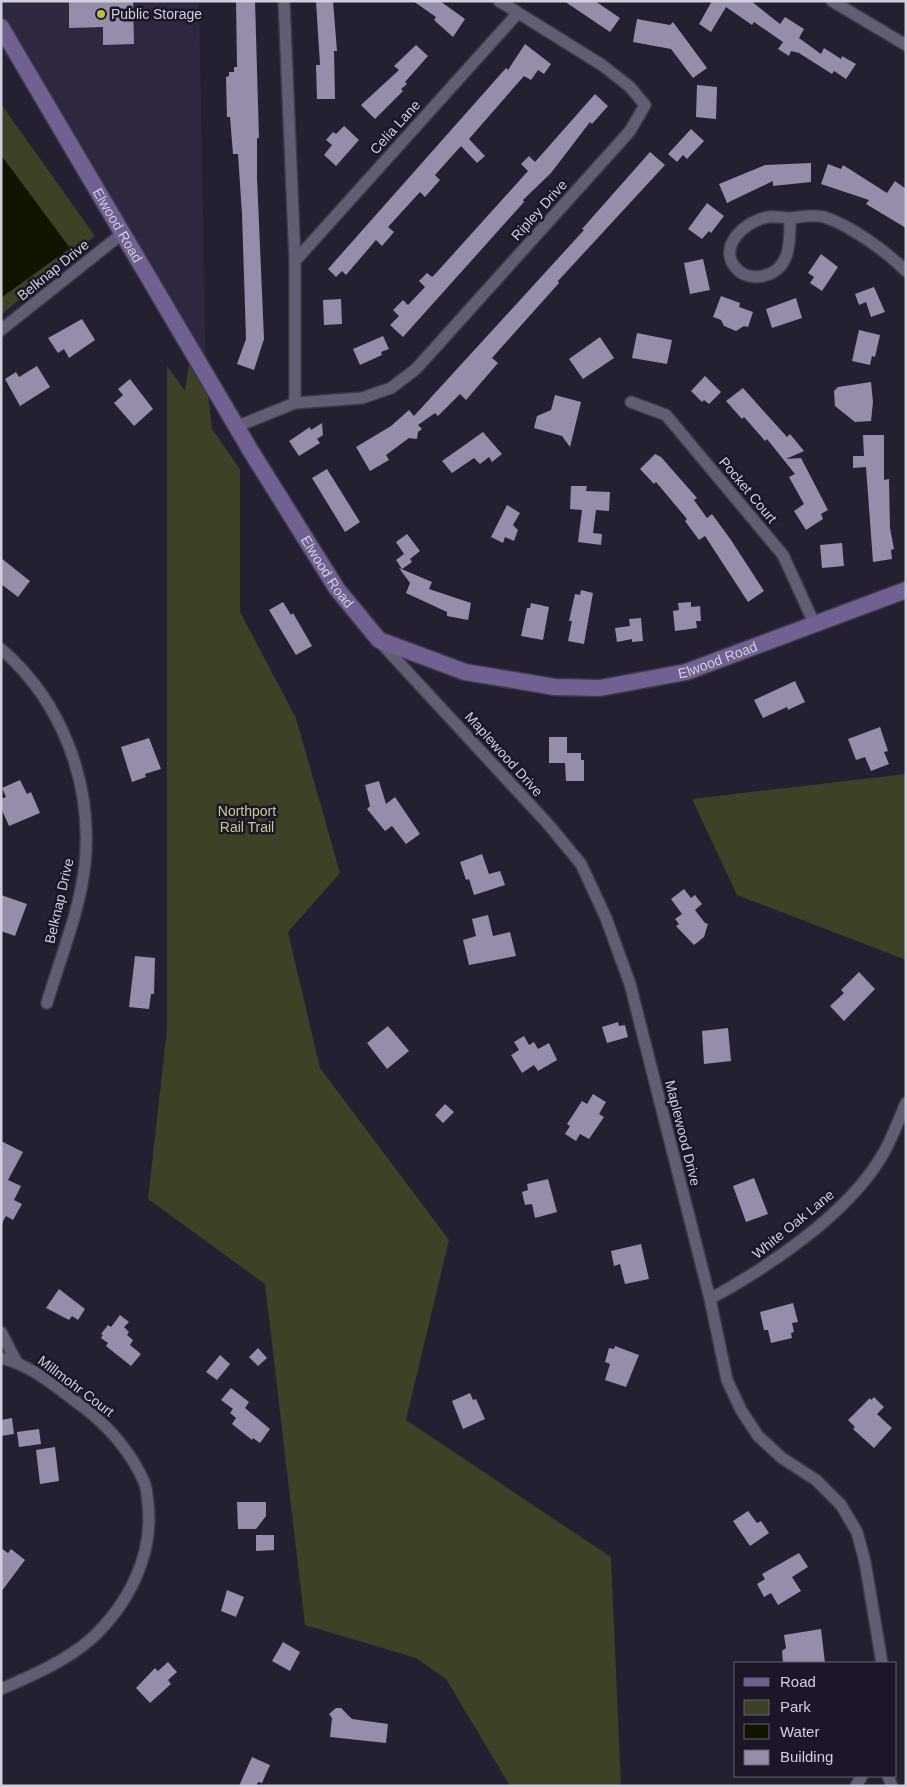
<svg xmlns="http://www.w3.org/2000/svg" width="907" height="1787" viewBox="0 0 907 1787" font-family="Helvetica,sans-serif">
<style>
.built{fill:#2f2740}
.green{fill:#3e4126}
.water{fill:#131400}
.building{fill:#968dab}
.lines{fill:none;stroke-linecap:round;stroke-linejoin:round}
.street-casing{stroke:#3d3948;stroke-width:14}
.secondary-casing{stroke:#3d3948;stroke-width:19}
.street{stroke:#635d73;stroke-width:11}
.secondary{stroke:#716092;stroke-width:16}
.poi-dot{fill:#b8c147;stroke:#1c1628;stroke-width:2}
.labels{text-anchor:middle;stroke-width:5;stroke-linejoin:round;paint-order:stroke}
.poi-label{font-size:14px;fill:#d2cfdc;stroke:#1c1628;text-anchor:start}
.street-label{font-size:14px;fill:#d2cfdc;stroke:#1c1628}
.park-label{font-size:14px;fill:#c4ca92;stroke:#1c1628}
</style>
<rect width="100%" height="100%" fill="#251f32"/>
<path class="built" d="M1,1H199L206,377L1,16Z"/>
<path class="green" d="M1,104L95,236L1,315Z
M191,351L206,377L212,429L240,469V612L296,718L340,873L288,932L320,1068L449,1240L406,1420L611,1557L621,1786H510L446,1679L416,1658L305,1625L265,1284L148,1199L167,1029V366L185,391Z
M906,774V960L737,895L692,799Z"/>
<path class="water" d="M1,155L70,248L1,298Z"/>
<path class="building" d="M69,1H133L134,44L103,45V27L69,28Z
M236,1H255L259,138H257V177L264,339L254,370L237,364L246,339L242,214L238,154H233L230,117H227L226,77L229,76V72H234V67H237Z
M316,1H333L337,51H334L335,99H317L316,65H320Z
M413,1H440L465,19L453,37L434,20L436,17Z
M564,1H595L620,18L610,32Z
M712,1H751L780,24L785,17L804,29L799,38L821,54L824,48L841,59L842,56L856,64L846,79L834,71L832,74L799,53L791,51L789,56L778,49L783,42L754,22L752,25L726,7L711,32L699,24Z
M637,19L670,25L673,22L707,68L693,78L671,49L633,42Z
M525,44L551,64L544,74L538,70L531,80L524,76L469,139L485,156L477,163L461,146L435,175L440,180L425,197L420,192L388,227L394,232L382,246L376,240L346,275L342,271L336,277L328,269L506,68L508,70Z
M416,45L428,56L405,82L407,84L401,89L403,91L375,119L361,105L399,70L394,66Z
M697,85L717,87L716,119L696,117Z
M595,94L608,106L592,124L590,122L551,173L523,200L524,202L403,337L390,325L399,316L393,310L403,300L408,305L425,287L419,281L427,273L432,277L437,272L528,171L521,164L529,156L535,162Z
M344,126L359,140L336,166L324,155L332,145L326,140L333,132L336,134Z
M691,129L704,141L687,159L683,155L677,162L668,154Z
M650,152L665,165L558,281L559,283L492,358L498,363L466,400L460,394L438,416L435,413L418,425L422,429L418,432L417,439L409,438L386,455L389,460L370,471L356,447L391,426L409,410L414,416L584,230L582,229Z
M811,163V182L773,186V181L727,203L719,184L765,165Z
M828,164L841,169L843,165L887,193L895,181L906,189V228L866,204L869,200L821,184Z
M707,203L724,216L711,233L709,231L702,239L688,229Z
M821,254L838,267L822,291L810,283L814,277L808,273Z
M703,259L710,290L690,294L684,263Z
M874,287L885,312L871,317L866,302L859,305L855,294Z
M721,296L740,303L739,307L753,312L748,327L744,326L736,331L724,326L721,320L713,317Z
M796,298L802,318L772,328L766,309Z
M341,299L342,324L324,325L323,300Z
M82,319L95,340L69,358L64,349L58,353L48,338Z
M859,330L880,335L875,357L872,356L870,365L852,361Z
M637,333L672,340L667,364L632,358Z
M383,336L389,349L381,352L382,355L360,365L353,349Z
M600,337L614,358L583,379L569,359Z
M37,366L50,387L20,406L5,379L16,372L19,377Z
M705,376L721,392L709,404L704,400L702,402L691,391Z
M130,379L153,409L134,426L114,403L123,395L118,389Z
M871,382L873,402L871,421L855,422L835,406L834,391L838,387Z
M743,388L787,437L790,434L804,451L786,459L801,458L828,510L821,514L823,519L806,530L794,511L804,504L789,477L795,474L767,439L765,441L744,417L742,419L726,401Z
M555,395L581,402L570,447L562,436L534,428L537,416L551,410Z
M322,423L323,435L317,439L320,443L299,456L289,441L310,427L311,430Z
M483,432L502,454L492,462L489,457L480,464L474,458L452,473L442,461Z
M863,435H884V480L889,479L890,528L894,549L891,550L892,559L873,562L866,467L853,468V456H864Z
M655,454L661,457L697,498L694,500L707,518L712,514L731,540L764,591L748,602L705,536L699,540L685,521L687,519L656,482L654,484L640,469Z
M327,469L360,522L345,532L312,478Z
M571,486H587L586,491L610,492L609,511L596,510L593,533L602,534L601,545L578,542L582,510L570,509Z
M507,505L520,513L513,525L518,530L514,541L505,537L503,543L491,537Z
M407,534L420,551L410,559L412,562L402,569L396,560L404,554L396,542Z
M842,543L844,566L822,568L820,545Z
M1,558L30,581L18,597L1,584Z
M399,568L432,582L429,589L471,603L468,620L447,616V612L406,593L410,583Z
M581,590L593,593L584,644L568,641L572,621H569L575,594L580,595Z
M283,602L291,615L293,613L312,646L296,655L269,610Z
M691,602V607L700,606L701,621H696L697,628L675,631L673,611L679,610L678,603Z
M531,603L549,607L543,640L521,636L527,608H530Z
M641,618L643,641L632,642V639L617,642L615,628L630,626L629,619Z
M795,681L805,702L788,710L787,707L763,718L754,700Z
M880,727L888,751L884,752L889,764L871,771L865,757L856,760L848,739Z
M549,737H567V753H581V760H584V781H566L565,763H549Z
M149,738L161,769L145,774L146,777L132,782L121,747Z
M20,780L27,794L31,792L40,813L9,826L1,808V799L6,797L2,788Z
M379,781L386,804L395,797L420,834L406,844L392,826L385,831L367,809L370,806L365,785Z
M482,854L489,874L500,871L505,885L474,895L469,879L466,880L460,862Z
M684,889L691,898L695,895L702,904L695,910L705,923L708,924L704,937L694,945L676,926L679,924L675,919L682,914L671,899Z
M1,895L27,904L15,936L1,931Z
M488,915L493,936L510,932L516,956L469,965L463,940L476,936L472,919Z
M135,956L155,958L154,994H151L149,1009L129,1007Z
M859,972L875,989L844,1021L830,1006L844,993L841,990Z
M618,1022L619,1026L625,1025L628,1037L607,1043L602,1027Z
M388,1026L409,1051L387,1069L367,1043Z
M728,1028L731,1061L704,1064L702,1031Z
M524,1036L529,1045L534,1042L538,1049L549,1043L557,1060L538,1071L534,1065L522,1073L511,1055L519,1050L514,1042Z
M593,1094L606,1102L599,1114L604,1117L589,1139L580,1134L576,1141L565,1134L570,1126L567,1124L582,1101L587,1104Z
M445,1104L454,1112L443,1123L435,1115Z
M1,1141L23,1152L8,1180L21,1186L14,1200L22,1204L13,1220L6,1216L1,1225Z
M754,1178L768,1214L746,1222L733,1186Z
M548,1179L557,1212L535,1218L532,1204L525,1205L522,1192L528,1190L527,1184Z
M641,1244L649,1279L625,1284L620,1264L614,1266L611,1251Z
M59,1289L85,1309L78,1320L72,1316L69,1320L46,1308Z
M793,1303L798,1322L792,1323L794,1332L791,1333L792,1338L771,1343L768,1330H764L760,1312Z
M120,1315L129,1322L124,1327L129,1332L127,1335L133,1340L130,1345L141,1354L131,1366L106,1346L108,1343L101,1338L103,1335L101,1334L108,1325L111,1327Z
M615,1346L639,1355L626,1387L605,1380L610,1364L605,1362L609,1348L614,1349Z
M258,1348L267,1358L258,1366L249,1357Z
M220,1355L230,1364L217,1380L206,1372Z
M231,1388L249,1402L245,1408L270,1429L260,1443L253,1438L252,1440L232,1424L236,1418L230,1413L233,1409L221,1400Z
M470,1393L473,1400L476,1399L485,1419L463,1429L452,1401Z
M874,1397L884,1407L877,1414L892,1428L874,1448L853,1429L855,1427L848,1420L870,1398L871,1400Z
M12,1418L14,1434L1,1436V1420Z
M39,1429L41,1444L19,1447L17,1432Z
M55,1447L59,1481L40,1484L36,1450Z
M237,1502H266V1516L256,1529H238Z
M748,1511L757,1523L761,1521L769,1533L750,1546L733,1521Z
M256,1535H274V1550L256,1551Z
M1,1548L8,1553L11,1549L25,1560L1,1592Z
M799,1553L808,1567L792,1577L801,1591L778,1605L771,1593L764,1597L757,1584L765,1579L762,1574Z
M227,1590L244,1597L236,1617L221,1611Z
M821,1629L825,1663H783L782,1651L786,1648L784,1635Z
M283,1642L300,1652L290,1671L272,1661Z
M168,1662L177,1672L168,1680L171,1684L150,1703L136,1688L155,1668L158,1671Z
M336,1708H341L352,1719L388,1724L386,1743L330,1737L332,1718L329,1714Z
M252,1757L270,1765L262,1783L258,1782L256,1786H239Z"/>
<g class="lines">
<g class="street-casing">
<path id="street" d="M284,1L295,261V403
M832,1L906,45
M790,218C790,242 791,270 763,276C754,278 744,276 738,270C716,250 742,223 764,218C773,215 781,218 790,218C802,217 812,214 824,217C850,225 887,252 906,271
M295,261L518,13
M1,330L123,233
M631,402L666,415L783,555L814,623
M238,426L295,403L362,398L391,388L416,369L630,131L645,105L630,87L602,65L499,1
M380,642L548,824L581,864L606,918L630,984L710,1299L727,1380L741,1410L758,1436L782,1458L816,1480L841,1505L857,1532L865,1562L882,1663
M1,649C62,701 93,784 85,864C80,911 60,958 47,1003
M710,1299C768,1267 845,1216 880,1159C891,1142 898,1121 906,1103
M1,1332L16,1361
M1,1358C32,1365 57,1388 82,1406C108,1426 131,1452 144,1482C147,1488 147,1497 148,1504C154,1555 128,1605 91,1639C66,1661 31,1676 1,1689
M888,1776L892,1786
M856,1786L862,1776"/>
</g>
<g class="secondary-casing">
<g id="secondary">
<path id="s1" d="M1,27L252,453L337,589L379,640L465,672L555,687L600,688L686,672L906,590"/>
</g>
</g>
<use href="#street" class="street"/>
<use href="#secondary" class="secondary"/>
</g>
<circle class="poi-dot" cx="101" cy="14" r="5"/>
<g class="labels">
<g class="poi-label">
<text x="111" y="19">Public Storage</text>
</g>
<g class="street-label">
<text transform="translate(395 127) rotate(-48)" y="5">Celia Lane</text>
<text transform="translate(539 210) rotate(-48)" y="5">Ripley Drive</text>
<text dy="5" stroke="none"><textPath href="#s1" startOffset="230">Elwood Road</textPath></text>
<text transform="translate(53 270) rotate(-39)" y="5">Belknap Drive</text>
<text transform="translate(748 490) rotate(50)" y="5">Pocket Court</text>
<text dy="5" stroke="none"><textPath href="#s1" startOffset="635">Elwood Road</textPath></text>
<text dy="5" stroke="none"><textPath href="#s1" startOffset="1070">Elwood Road</textPath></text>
<text transform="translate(504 754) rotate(48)" y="5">Maplewood Drive</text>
<text transform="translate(59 901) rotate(-77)" y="5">Belknap Drive</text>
<text transform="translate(683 1133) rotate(76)" y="5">Maplewood Drive</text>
<text transform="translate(793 1224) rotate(-39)" y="5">White Oak Lane</text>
<text transform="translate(76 1386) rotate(37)" y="5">Millmohr Court</text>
</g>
<g class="park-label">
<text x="247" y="816">Northport<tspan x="247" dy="16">Rail Trail</tspan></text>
</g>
</g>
<rect width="907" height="1787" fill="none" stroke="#d2cfdc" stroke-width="5"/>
<rect x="734" y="1662" width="162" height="115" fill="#1c1628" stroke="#656070"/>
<rect x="744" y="1678" width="25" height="8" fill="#716092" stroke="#656070"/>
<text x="780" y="1687" font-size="15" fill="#d2cfdc">Road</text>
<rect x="744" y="1700" width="25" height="15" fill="#3e4126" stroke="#656070"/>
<text x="780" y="1712" font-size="15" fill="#d2cfdc">Park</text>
<rect x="744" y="1724" width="25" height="15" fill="#131400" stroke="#656070"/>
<text x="780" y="1737" font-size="15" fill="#d2cfdc">Water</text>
<rect x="744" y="1750" width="25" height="15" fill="#968dab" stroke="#656070"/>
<text x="780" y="1762" font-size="15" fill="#d2cfdc">Building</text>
</svg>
